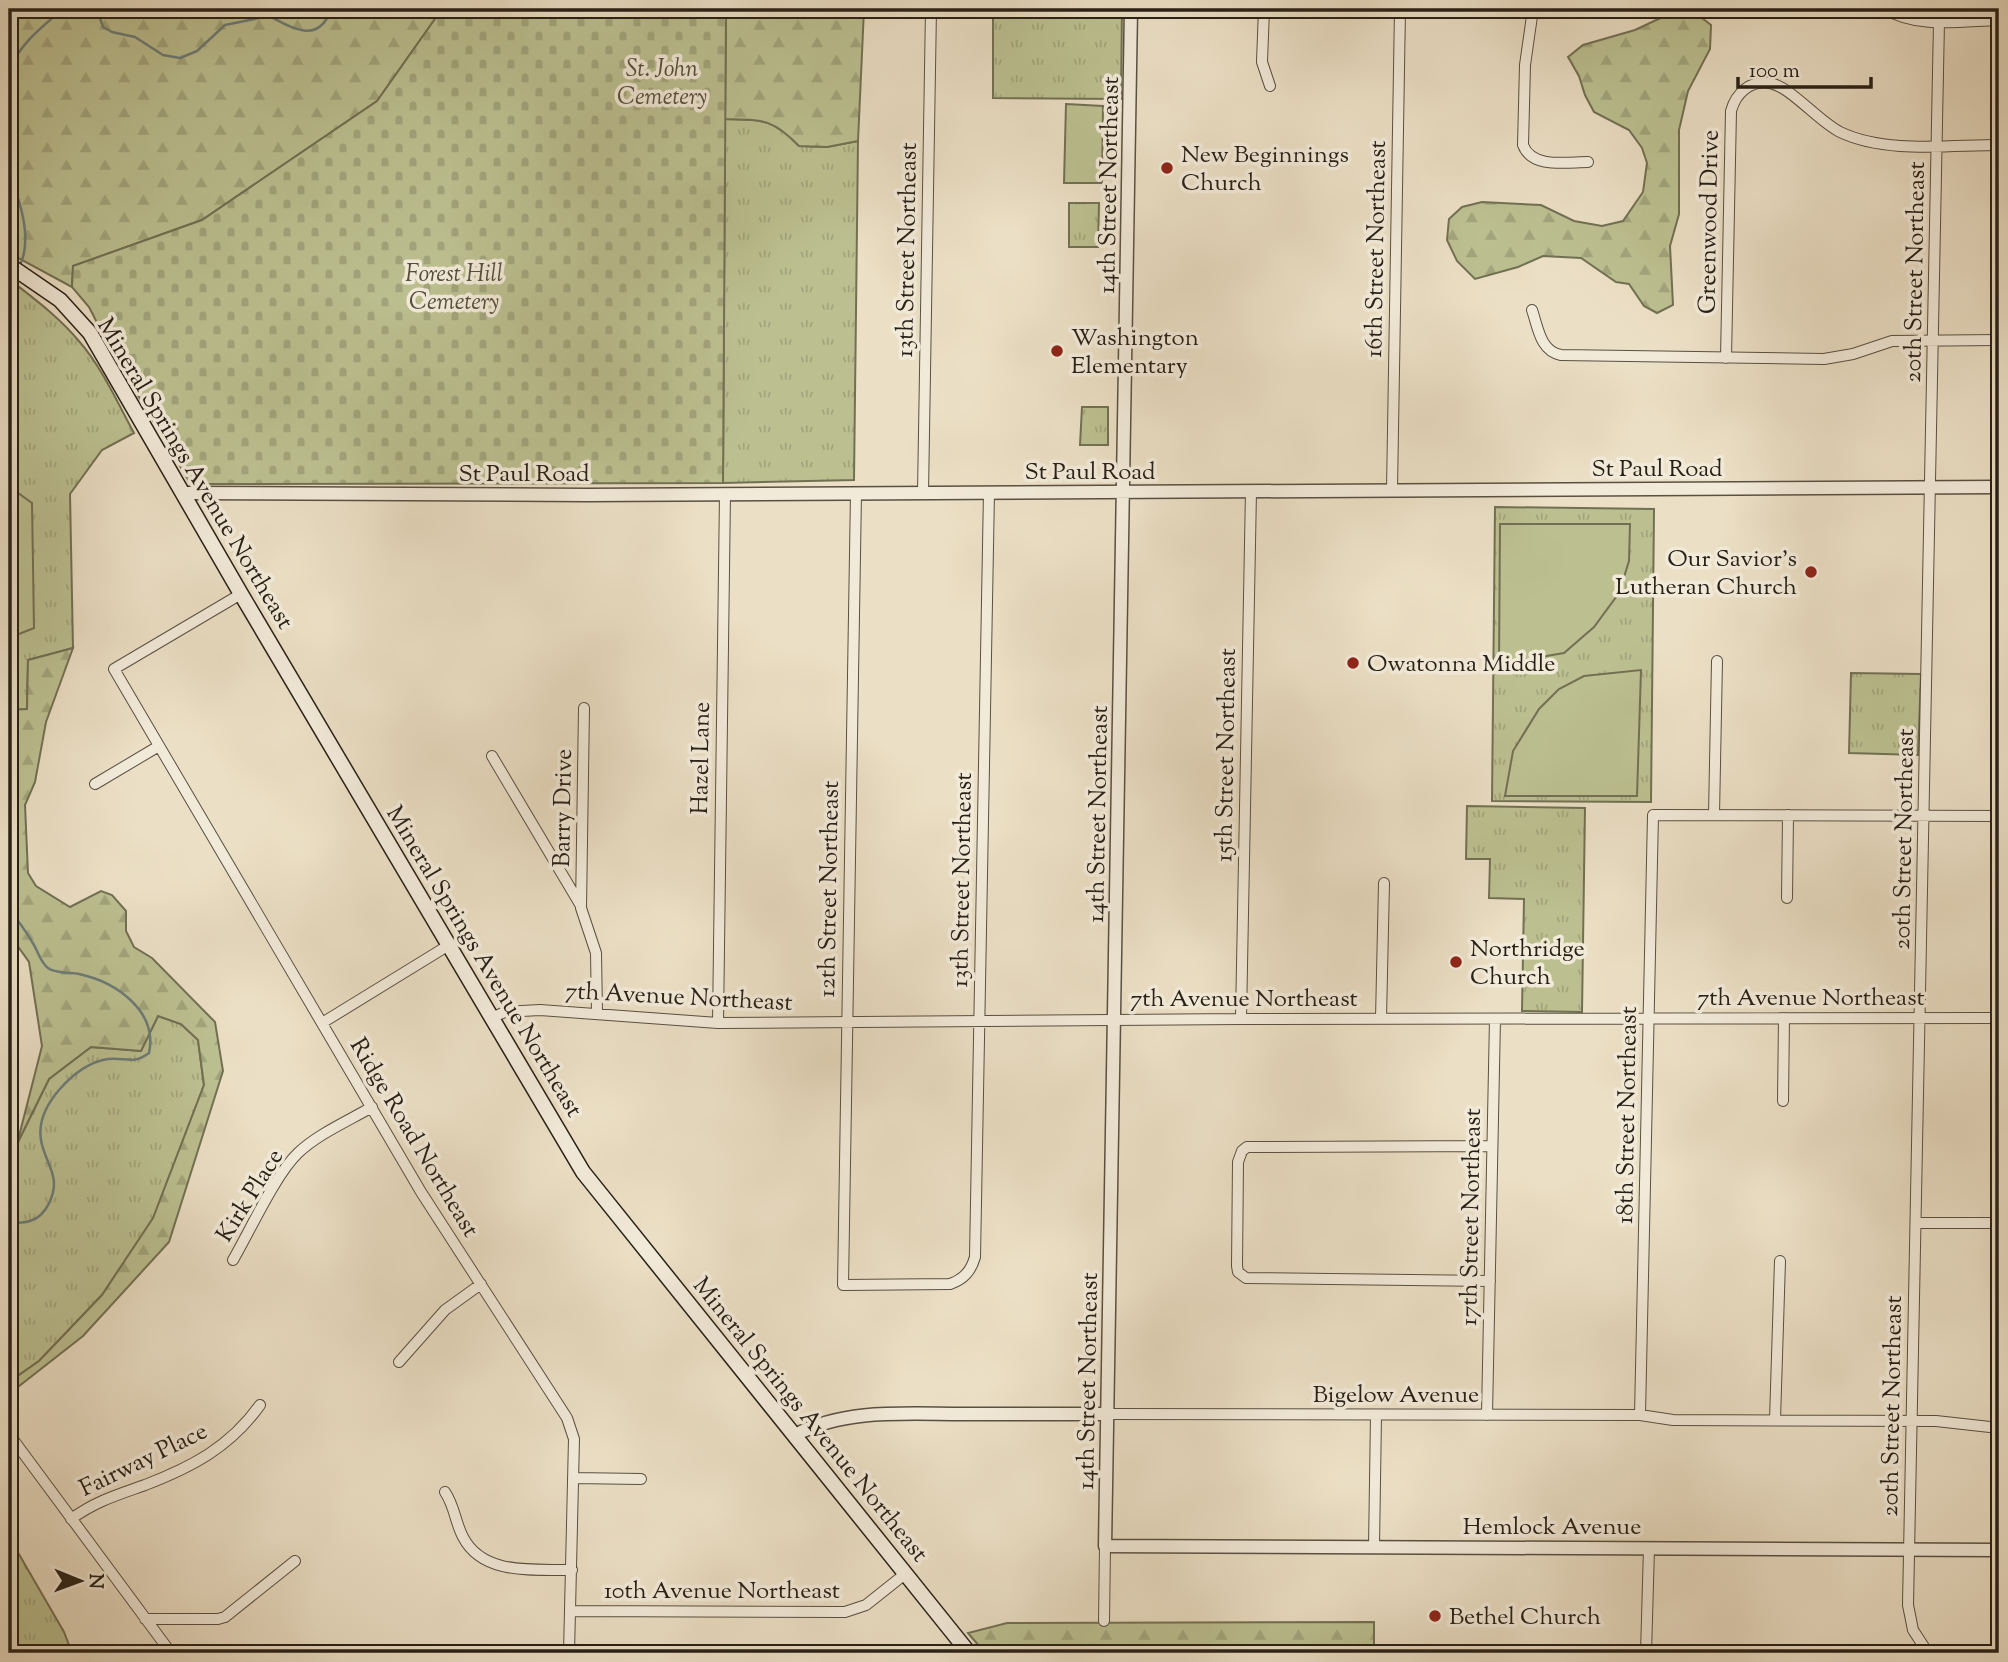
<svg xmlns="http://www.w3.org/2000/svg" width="2008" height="1662" viewBox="0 0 2008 1662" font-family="'Sorts Mill Goudy',serif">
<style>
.grass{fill:url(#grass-tufts);stroke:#727054;stroke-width:2}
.forest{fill:url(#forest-firs);stroke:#727054;stroke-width:2}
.cemetery{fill:url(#cemetery-stones);stroke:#727054;stroke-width:2}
.garden{fill:#bcc091;stroke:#727054;stroke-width:2}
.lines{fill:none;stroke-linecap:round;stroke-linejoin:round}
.stream{stroke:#6c7d79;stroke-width:2.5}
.minor-casing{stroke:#595042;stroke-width:12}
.tertiary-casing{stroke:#595042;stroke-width:15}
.secondary-casing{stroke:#282017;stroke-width:17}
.minor{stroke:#f2ead9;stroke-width:10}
.tertiary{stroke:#f2ead9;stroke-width:12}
.secondary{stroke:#f2ead9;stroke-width:14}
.poi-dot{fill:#8f2418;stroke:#f2ead9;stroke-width:2.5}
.labels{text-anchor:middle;stroke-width:7;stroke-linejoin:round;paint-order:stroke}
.park-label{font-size:24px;font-style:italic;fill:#54503c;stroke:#f2ead9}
.poi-label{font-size:24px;fill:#282017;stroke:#f2ead9;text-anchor:start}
.street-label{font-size:24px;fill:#282017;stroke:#f2ead9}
</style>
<defs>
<pattern id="grass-tufts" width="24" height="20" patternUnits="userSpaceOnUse" patternTransform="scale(1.75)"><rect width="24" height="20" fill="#bcc091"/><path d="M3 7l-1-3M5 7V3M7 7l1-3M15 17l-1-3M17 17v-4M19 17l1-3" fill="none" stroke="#a2a57c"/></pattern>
<pattern id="forest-firs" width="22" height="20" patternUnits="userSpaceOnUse" patternTransform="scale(1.75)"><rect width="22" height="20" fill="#bcc091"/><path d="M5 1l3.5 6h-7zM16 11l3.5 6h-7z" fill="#a2a57c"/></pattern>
<pattern id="cemetery-stones" width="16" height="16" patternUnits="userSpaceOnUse" patternTransform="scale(1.75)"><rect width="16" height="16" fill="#bcc091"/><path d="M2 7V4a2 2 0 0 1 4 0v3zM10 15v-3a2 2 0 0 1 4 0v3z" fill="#a2a57c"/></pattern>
</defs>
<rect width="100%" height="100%" fill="#ebdfc5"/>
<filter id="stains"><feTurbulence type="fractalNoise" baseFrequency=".00286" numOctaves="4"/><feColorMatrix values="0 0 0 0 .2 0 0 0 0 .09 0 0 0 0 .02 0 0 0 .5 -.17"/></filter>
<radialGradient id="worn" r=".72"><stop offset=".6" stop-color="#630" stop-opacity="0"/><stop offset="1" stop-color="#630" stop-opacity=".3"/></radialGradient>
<path class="grass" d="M993,9H1122L1121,99L993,98Z
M725,119C762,120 772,118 799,146L827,147L858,141L854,480L723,483Z
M1069,203H1099L1098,247H1069Z
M9,279C33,298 58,316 78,340C102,367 117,402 134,433L102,450L70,494L73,648L28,660L27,709L9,710Z
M1082,407H1108V445H1080Z
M1495,507L1654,509L1651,802L1492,801Z
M1851,673L1921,674L1918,755L1849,753Z
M1467,806L1585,808L1582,1012L1522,1011L1524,899L1489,898L1490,859H1466Z
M158,1016L181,1024L198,1040L204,1085L153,1219L102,1295L39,1361L9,1382V1156L17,1144L49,1079L91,1047L141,1051Z
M9,1537L64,1632L72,1653H9Z"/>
<path class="forest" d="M9,9H442L377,101L202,220L73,266L72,287L9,253Z
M726,9H864L858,141L827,147L799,146C772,118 762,120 725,119Z
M1693,11L1711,25L1710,49L1688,91L1679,130V214L1670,246L1673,305L1657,313L1644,306L1629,284L1616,282L1581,258L1543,256L1518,267L1475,279L1457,261L1447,240L1449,219L1462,207L1482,202L1541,205L1574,221L1602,226L1623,221L1643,192L1647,163L1642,148L1629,130L1594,112L1585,95L1579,76L1568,57L1583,45L1635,30L1669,14Z
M73,648L46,722L35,782L25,805L28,873L36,886L70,907L101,891L112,895L126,911V931L134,947L152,958L215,1022L223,1071L169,1242L83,1336L9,1394V1382L39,1361L102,1295L153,1218L204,1085L198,1040L181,1024L158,1016L141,1051L91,1047L49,1079L17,1144L42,1046L29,962L9,934V710L27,709L28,660Z
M1374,1622V1653H985L968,1633L1007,1623Z"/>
<path class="cemetery" d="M442,9H726L723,483L204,484L189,481L111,350L89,307L72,287L73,266L202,220L377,101Z"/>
<path class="garden" d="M1066,104L1103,106L1102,183H1064Z
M9,493H18L32,503L34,628L9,638Z
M1500,524H1630L1629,561L1619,593L1594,627L1564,653L1499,664Z
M1641,670L1637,796H1505L1513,751L1539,709L1559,689L1584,676Z"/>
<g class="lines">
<path class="stream" d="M97,9L103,27L112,32L135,37L163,55L180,58L197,51L225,25L269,16C292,28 319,45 331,9
M9,71C19,44 42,27 63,9
M9,174C20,200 33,238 20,265
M9,910C19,921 27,933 34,945C38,952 41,963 48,968C56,974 70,972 79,974C116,982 158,1011 149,1053C133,1065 126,1057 108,1059C88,1062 72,1075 59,1090C47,1104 38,1122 41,1140C43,1153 50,1164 53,1176C57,1192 47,1216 30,1221C24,1223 16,1223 9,1223"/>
<g class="minor-casing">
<path id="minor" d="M1264,9L1262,62L1270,86
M1533,9L1525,65L1523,145C1532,169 1567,162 1588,162
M1885,9C1917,29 1962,21 1999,20
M1532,310C1538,327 1540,351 1561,355L1824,359L1853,354L1892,341L1999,340
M1726,358L1731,111C1736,93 1750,80 1770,83C1791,87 1818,121 1840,132C1886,154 1950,145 1999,145
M1392,490L1400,9
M856,493L843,1285L950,1284C964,1279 971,1271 975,1257L989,492
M923,493L931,9
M241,594L114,669L421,1192L567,1418L574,1439L569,1653
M584,708L581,908L596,953L597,1013
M492,756L581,906
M95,784L159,746
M1714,815L1717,661
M1787,898L1788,815
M491,1018L505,1012L540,1010L718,1023L1241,1019L1999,1018
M1241,1019L1251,491
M1381,1019L1384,883
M322,1023L449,945
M718,1023L725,494
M1783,1101L1784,1018
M1916,1223H1999
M233,1260C250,1231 275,1175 298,1153C318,1134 348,1121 372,1107
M1490,1281L1246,1278L1238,1272L1237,1266L1238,1162L1242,1151L1247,1147L1492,1146
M399,1362L445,1310L481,1284
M1108,1414L1640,1415L1673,1420L1936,1421L1999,1428
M1487,1415L1495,1019
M1640,1415L1653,815L1999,816
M1775,1420L1780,1261
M9,1434L171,1653
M573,1478L641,1479
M445,1492C455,1507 455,1522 463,1537C483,1576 534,1569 572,1570
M71,1519C96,1501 117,1495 145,1485C192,1467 230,1447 260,1405
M1374,1547L1376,1415
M570,1611L845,1612L866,1605L905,1574
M145,1619H218L225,1617L295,1561
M1104,1621L1105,1546
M1646,1653L1649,1548
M1928,1653L1913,1630L1908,1605L1939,21"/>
</g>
<g class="tertiary-casing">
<path id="tertiary" d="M1131,9L1105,1546L1999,1550
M182,493L587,495L1999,487
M795,1435C846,1408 907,1414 963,1414C1011,1414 1059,1414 1108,1414"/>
</g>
<g class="secondary-casing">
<path id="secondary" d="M9,265L60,300L90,333L241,594L583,1172L969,1653"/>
</g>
<use href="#minor" class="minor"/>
<use href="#tertiary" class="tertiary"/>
<use href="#secondary" class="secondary"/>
</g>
<g class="poi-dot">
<circle cx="1167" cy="168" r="7"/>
<circle cx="1057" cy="351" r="7"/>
<circle cx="1811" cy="572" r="7"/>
<circle cx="1353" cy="663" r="7"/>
<circle cx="1456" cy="962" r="7"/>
<circle cx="1435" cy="1616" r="7"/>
</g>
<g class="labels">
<g class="park-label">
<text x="662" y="76">St. John<tspan x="662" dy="28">Cemetery</tspan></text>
<text x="454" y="281">Forest Hill<tspan x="454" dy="28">Cemetery</tspan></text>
</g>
<g class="poi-label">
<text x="1181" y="162">New Beginnings<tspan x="1181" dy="28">Church</tspan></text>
<text x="1071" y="345">Washington<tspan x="1071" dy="28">Elementary</tspan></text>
<text x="1797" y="566" text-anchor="end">Our Savior's<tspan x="1797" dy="28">Lutheran Church</tspan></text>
<text x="1367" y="671">Owatonna Middle</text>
<text x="1470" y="956">Northridge<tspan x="1470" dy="28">Church</tspan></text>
<text x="1449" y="1624">Bethel Church</text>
</g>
<g class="street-label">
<text transform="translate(1108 185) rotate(-89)" y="8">14th Street Northeast</text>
<text transform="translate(1708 222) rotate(-89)" y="8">Greenwood Drive</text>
<text transform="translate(1375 249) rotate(-89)" y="8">16th Street Northeast</text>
<text transform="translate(906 250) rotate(-89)" y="8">13th Street Northeast</text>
<text transform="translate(1914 272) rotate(-89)" y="8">20th Street Northeast</text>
<text x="1657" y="476">St Paul Road</text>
<text x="1090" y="479">St Paul Road</text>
<text transform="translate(196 473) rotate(59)" y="8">Mineral Springs Avenue Northeast</text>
<text x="524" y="481">St Paul Road</text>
<text transform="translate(1225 755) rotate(-89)" y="8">15th Street Northeast</text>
<text transform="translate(700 758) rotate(-89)" y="8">Hazel Lane</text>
<text transform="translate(562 808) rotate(-89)" y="8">Barry Drive</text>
<text transform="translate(1097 814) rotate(-89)" y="8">14th Street Northeast</text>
<text transform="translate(1903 839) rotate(-89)" y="8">20th Street Northeast</text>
<text transform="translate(961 880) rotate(-89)" y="8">13th Street Northeast</text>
<text transform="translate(828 889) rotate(-89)" y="8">12th Street Northeast</text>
<text transform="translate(485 961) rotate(59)" y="8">Mineral Springs Avenue Northeast</text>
<text transform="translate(679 996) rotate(3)" y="8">7th Avenue Northeast</text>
<text x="1811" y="1005">7th Avenue Northeast</text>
<text x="1244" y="1006">7th Avenue Northeast</text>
<text transform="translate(1626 1115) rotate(-89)" y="8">18th Street Northeast</text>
<text transform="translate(415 1137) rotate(59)" y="8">Ridge Road Northeast</text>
<text transform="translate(249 1195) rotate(-58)" y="8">Kirk Place</text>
<text transform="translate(1470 1217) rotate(-89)" y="8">17th Street Northeast</text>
<text transform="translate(1087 1381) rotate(-89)" y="8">14th Street Northeast</text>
<text x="1396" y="1402">Bigelow Avenue</text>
<text transform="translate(1891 1406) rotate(-89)" y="8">20th Street Northeast</text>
<text transform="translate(811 1419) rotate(51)" y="8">Mineral Springs Avenue Northeast</text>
<text transform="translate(143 1459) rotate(-26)" y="8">Fairway Place</text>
<text x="1552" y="1534">Hemlock Avenue</text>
<text x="722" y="1598">10th Avenue Northeast</text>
</g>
</g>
<rect width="2008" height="1662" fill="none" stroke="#ebdfc5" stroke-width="35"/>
<rect x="10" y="10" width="1987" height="1641" fill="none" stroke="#282017" stroke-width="3.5"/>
<rect x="18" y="18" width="1973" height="1627" fill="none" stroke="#282017" stroke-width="2"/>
<g transform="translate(80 1581) rotate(91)" stroke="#f2ead9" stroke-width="5" paint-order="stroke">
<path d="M0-5L12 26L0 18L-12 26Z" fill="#282017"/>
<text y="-10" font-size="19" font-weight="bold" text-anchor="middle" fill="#282017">N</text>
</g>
<path d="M1738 77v10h133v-10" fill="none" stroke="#282017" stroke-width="3.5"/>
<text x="1749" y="77" font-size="21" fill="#282017" stroke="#f2ead9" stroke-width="5" paint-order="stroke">100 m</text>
<rect width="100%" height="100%" filter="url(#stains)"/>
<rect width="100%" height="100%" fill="url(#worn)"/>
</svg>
